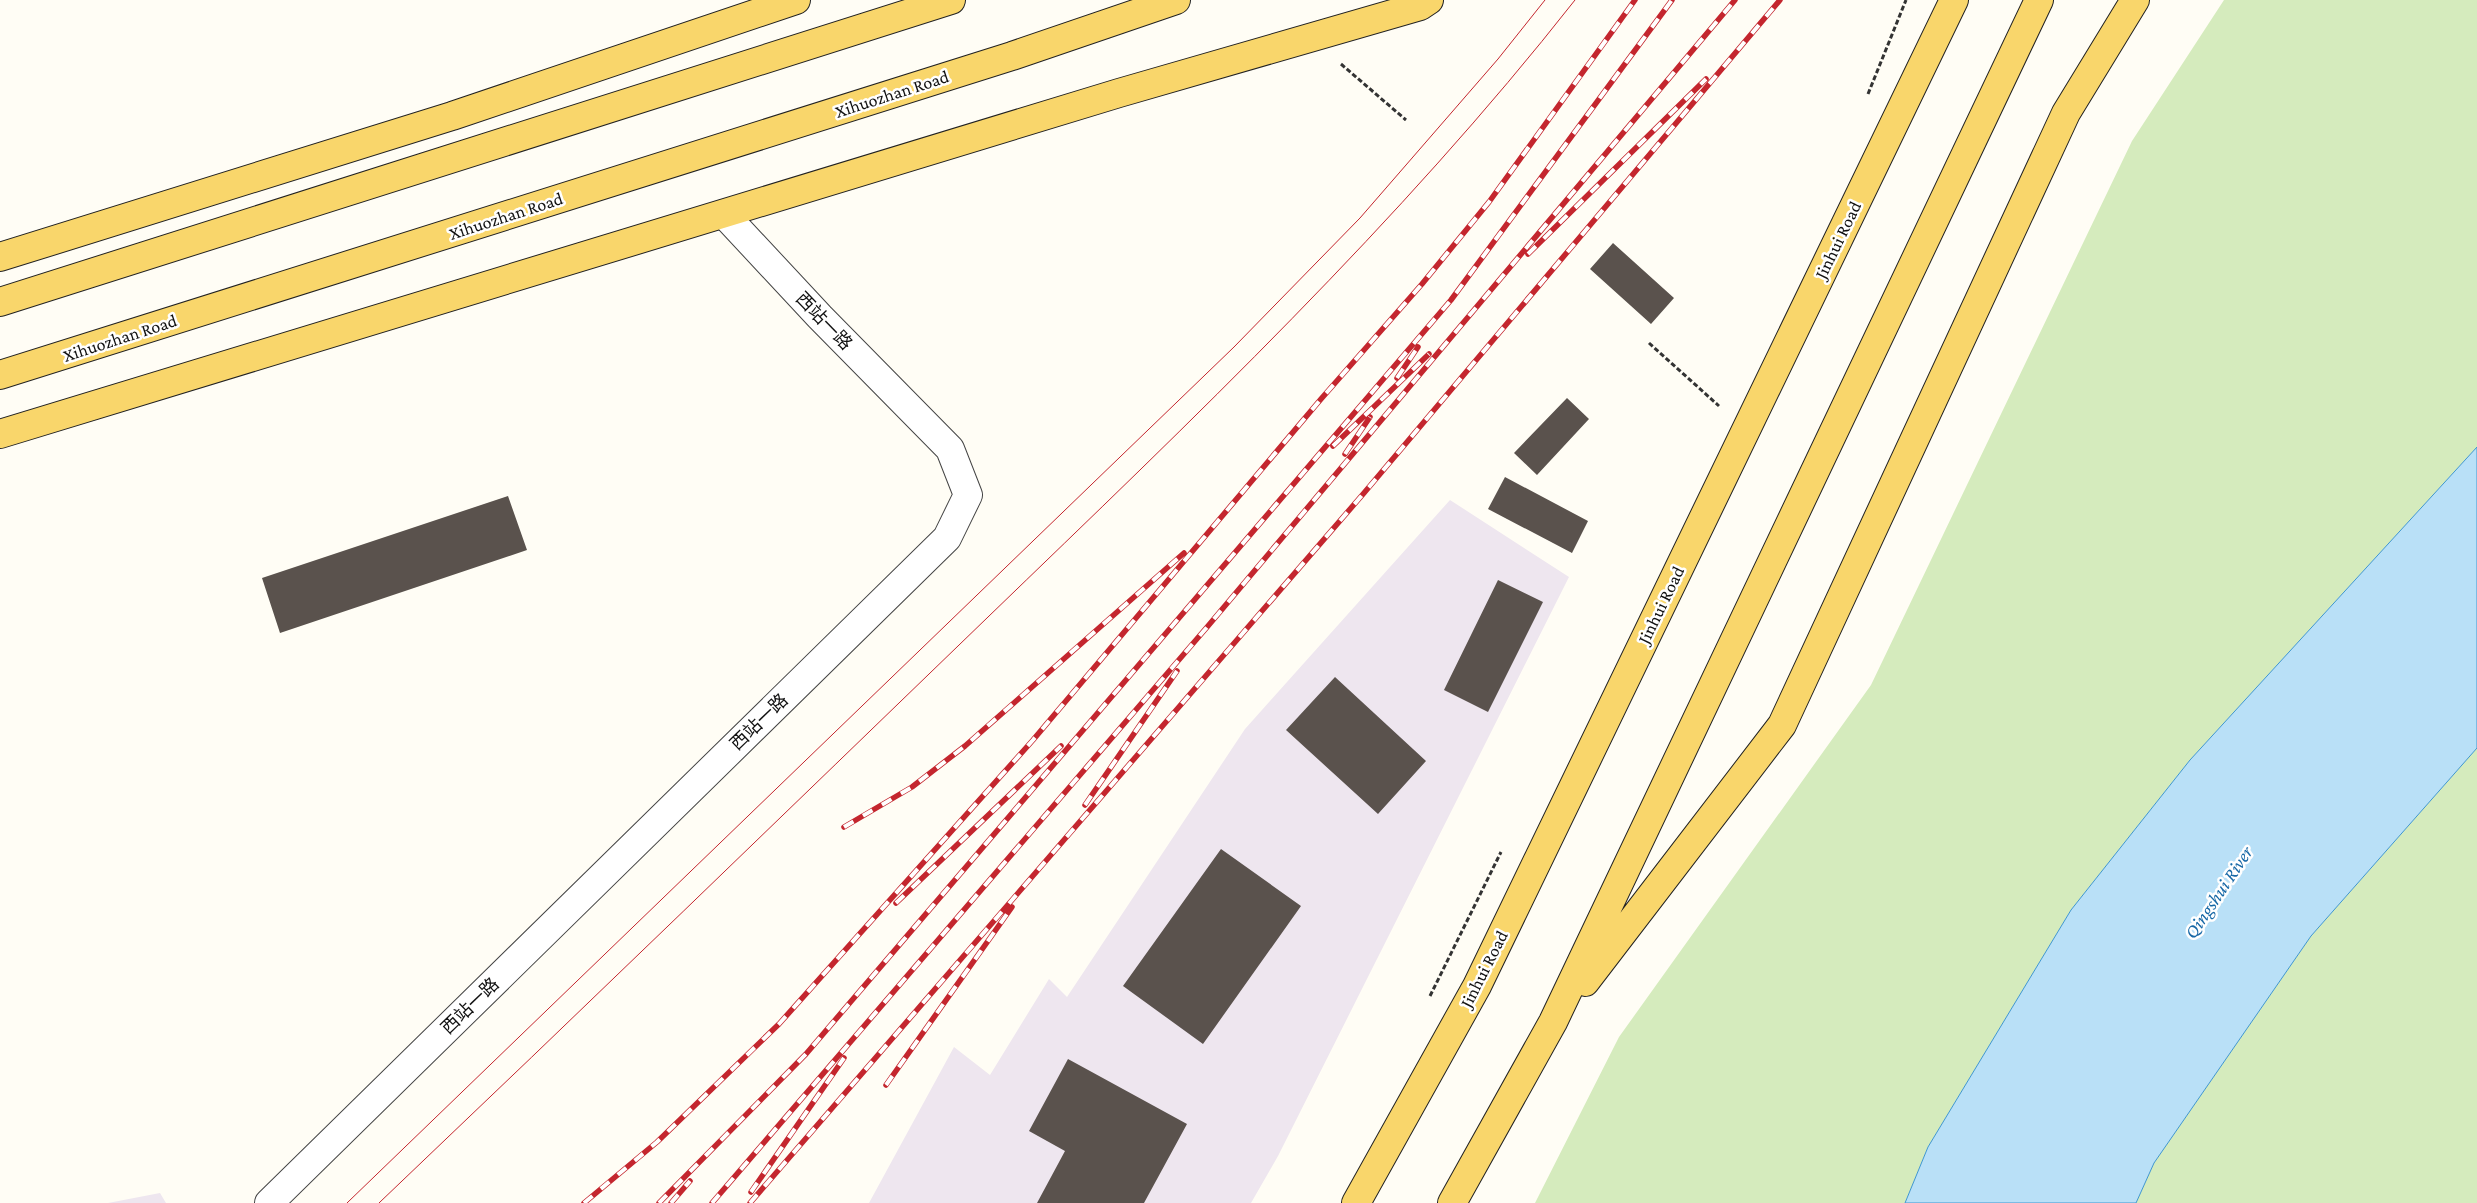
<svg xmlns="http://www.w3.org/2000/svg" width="2477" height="1203" viewBox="0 0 2477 1203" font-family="'Crimson Pro','Noto Sans SC',serif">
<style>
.industrial{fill:#eee6ef}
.green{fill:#d5ebbd}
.water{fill:#b9e0f7;stroke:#3f96cf}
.building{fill:#5a524d}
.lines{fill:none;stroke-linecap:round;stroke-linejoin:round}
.minor-casing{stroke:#444;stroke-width:30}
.major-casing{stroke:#222;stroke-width:30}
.path{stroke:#333;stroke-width:3;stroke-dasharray:5 2.5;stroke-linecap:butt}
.minor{stroke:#fff;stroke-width:28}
.major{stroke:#f9d66b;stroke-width:28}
.tram{stroke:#c4262e;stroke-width:1}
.rail-casing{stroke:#c4262e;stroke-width:5.5}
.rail{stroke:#fff;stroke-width:4;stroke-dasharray:11;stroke-linecap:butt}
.labels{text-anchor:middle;stroke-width:5;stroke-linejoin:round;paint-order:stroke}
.street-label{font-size:18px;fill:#111;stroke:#fff}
.water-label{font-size:19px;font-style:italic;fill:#1768a6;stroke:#fff}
</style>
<rect width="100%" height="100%" fill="#fffdf5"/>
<path class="industrial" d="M1450,500L1569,577L1278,1156L1251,1203H869L954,1047L990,1075L1049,979L1067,997L1245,729Z
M160,1193L166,1203H108Z"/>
<path class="green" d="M2224,0H2477V447L2190,760L2071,910L1928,1147L1905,1203H1535L1619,1037L1871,685L2132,141Z
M2477,748V1203H2136L2154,1163L2311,936Z"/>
<path class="water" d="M2477,447V748L2311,936L2154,1163L2136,1203H1905L1928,1147L2071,910L2190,760Z"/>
<path class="building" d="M1613,243L1674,298L1651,324L1590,269Z
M1567,398L1589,419L1537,475L1514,453Z
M1505,477L1588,521L1572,553L1488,509Z
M508,496L527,550L280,633L262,578Z
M1498,580L1543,602L1488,712L1444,690Z
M1335,677L1426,761L1378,814L1286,730Z
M1221,849L1301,906L1203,1044L1123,986Z
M1068,1059L1187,1124L1144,1203H1037L1065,1151L1029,1131Z"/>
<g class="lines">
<g class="minor-casing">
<path id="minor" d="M269,1203L947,538L968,495L950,449L820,317L724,214"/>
</g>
<g class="major-casing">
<path id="major" d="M0,257L452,116L796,0
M0,302L951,0
M0,375L1012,56L1176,0
M0,434L1119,93L1420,6L1429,0
M1585,982L1782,725L2066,113L2135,0
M1356,1203L1477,986L1954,0
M1452,1203L1553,1022L2039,0"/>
</g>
<path class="path" d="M1341,64L1406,120
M1868,94L1906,0
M1649,343L1719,406
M1430,996L1501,852"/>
<use href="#minor" class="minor"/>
<use href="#major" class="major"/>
<path class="tram" d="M347,1203L1234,347L1360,218L1498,59L1545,0
M379,1203C583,1009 785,813 988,617C1192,420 1399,224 1575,0"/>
<g class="rail-casing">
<path id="rail" d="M1528,254L1706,79
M1397,378L1418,347
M1333,446L1429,354
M1345,454L1370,417
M1085,805L1177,671
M844,827L912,787L965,746L1184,553
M896,903L1061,746
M886,1085L1012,907
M751,1192L844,1058
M584,1203L657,1142L779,1024L1033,740L1321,399L1422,284L1489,202L1635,0
M659,1203L806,1054L1451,300L1672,0
M671,1203L690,1181
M712,1203L1208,626L1735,0
M750,1203L1364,493L1780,0"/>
</g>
<use href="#rail" class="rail"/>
</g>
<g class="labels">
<g class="street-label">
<text transform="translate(892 94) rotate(-18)" y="6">Xihuozhan Road</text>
<text transform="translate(506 216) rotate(-18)" y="6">Xihuozhan Road</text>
<text transform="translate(1838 240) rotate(-64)" y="6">Jinhui Road</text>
<text transform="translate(824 321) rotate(46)" y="6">西站一路</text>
<text transform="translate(120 338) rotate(-18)" y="6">Xihuozhan Road</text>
<text transform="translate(1661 605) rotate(-64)" y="6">Jinhui Road</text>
<text transform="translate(759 722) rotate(-44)" y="6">西站一路</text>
<text transform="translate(1484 969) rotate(-63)" y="6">Jinhui Road</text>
<text transform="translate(470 1006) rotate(-44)" y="6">西站一路</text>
</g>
<g class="water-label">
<text transform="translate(2218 892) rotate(-56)" y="7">Qingshui River</text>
</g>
</g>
</svg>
